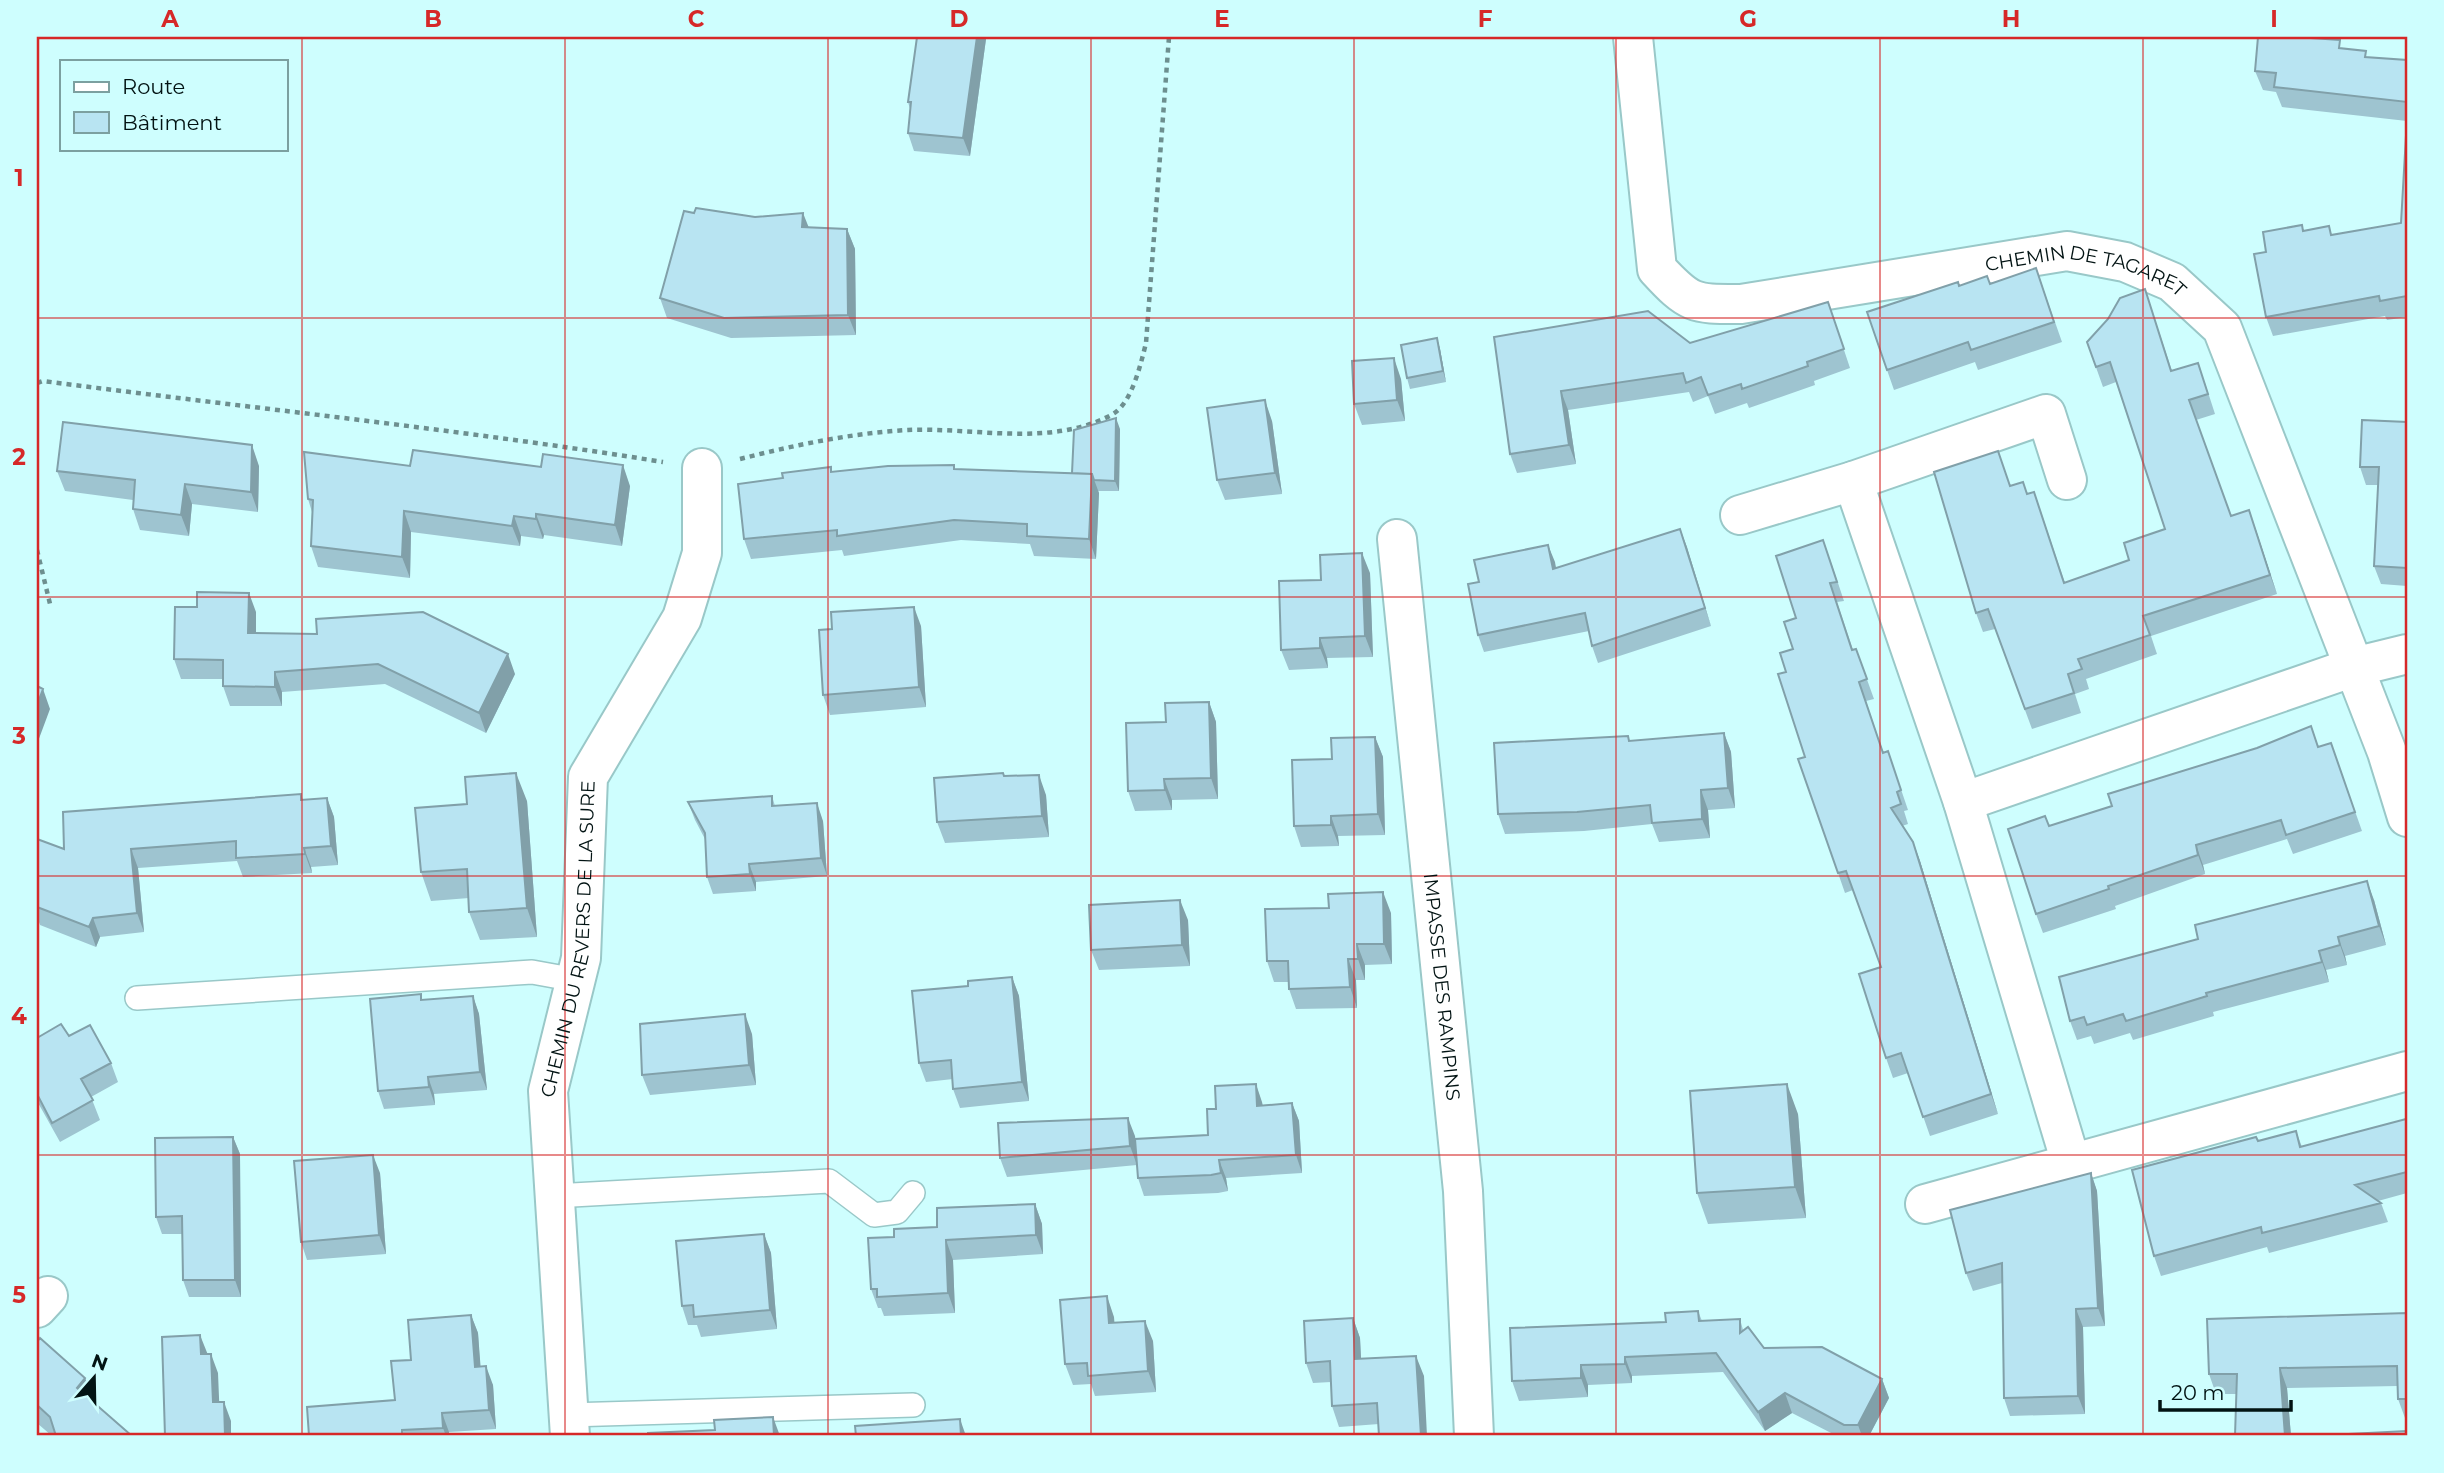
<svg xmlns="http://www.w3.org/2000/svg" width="2444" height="1473" viewBox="0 0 2444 1473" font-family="Montserrat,sans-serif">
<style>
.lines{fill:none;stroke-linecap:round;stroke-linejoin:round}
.service-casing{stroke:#99c8c8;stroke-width:26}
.minor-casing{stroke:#99c8c8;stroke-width:42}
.path{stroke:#6d8f8f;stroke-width:4.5;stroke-dasharray:5 5;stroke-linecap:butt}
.service{stroke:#fff;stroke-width:23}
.minor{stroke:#fff;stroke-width:38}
.wall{fill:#9ec4d0}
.shaded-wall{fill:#81a0a9}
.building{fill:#b8e4f2;stroke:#81a0a9;stroke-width:2}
.grid{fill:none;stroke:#d62828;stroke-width:2;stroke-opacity:0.55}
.labels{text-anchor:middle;stroke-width:5;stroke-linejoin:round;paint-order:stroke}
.street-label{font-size:19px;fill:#021313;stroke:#cefefe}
.neatline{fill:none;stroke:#d62828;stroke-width:2.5}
.grid-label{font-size:23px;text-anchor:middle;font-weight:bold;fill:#d62828}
</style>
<rect width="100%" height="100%" fill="#cefefe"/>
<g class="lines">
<g class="service-casing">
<path id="service" d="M137,998L532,972L576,980
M554,1196L829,1181L874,1215L897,1212L913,1193
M568,1415L913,1405"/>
</g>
<g class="minor-casing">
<g id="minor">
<path id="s1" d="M1633,37L1657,269C1690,305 1694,304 1741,304L2067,251L2125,262L2172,282L2222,328L2387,752L2407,817"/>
<path d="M1853,481L1963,802L2071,1163"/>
<path d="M1740,515L1853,481L2046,414L2067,480"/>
<path id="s2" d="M1397,539L1463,1191L1474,1436"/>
<path d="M1963,802L2354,667L2407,654"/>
<path d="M1925,1204L2407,1071"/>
<path d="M37,1308L48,1296"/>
<path id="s3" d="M570,1436L548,1091L581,958L588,777L682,618L702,553V468"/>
</g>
</g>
<path class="path" d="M37,383L43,381C250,408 458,429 663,462
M740,459C795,445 852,433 908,430C975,427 1052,448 1113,414C1132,403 1141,363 1146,343L1169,37
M37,550L51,608"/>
<use href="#service" class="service"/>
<use href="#minor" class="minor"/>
</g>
<path class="wall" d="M917,37H985L986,39L970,156L914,151L908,133L910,109L908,102Z
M2343,49L2368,57L2407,60V317L2387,320L2385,316L2273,336L2266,317V252L2304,231L2332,235L2401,223L2407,121L2282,107L2276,92L2263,90L2255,71Z
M694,213L809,228L847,229L855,249L856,335L731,338L667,318L660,298Z
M2036,268L2062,342L1978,370L1975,362L1894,390L1887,370L1959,286L1987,276L1990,284Z
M2145,289L2172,371L2205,383L2215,414L2196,420L2231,516L2256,530L2277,594L2151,636L2157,654L2086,679L2089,689L2075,694L2081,713L2032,729L1995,629L1983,632L1976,613L2010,486L2028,494L2041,512L2065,583L2129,560L2165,529L2116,382L2103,387L2087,342Z
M1828,302L1850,368L1814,381L1815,385L1749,408L1747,403L1715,414L1708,396L1693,402L1689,392L1568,410L1576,464L1517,473L1510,454L1494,337L1690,343Z
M1437,338L1440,349L1446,382L1410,389L1407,378Z
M1401,379L1405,421L1362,425L1354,404Z
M1272,421L1282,494L1225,500L1217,480Z
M2407,422V586L2381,584L2374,566L2378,485H2366L2360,467Z
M1120,429L1119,491H1098L1099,493L1096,559L1034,556L1030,544L961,540L844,556L842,550L751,559L744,539L783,478L831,467L832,472L956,469L1072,473Z
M259,466L258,512L192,504L189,536L140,530L133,509V500L65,491L57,471Z
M630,486L622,546L544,535L543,539L521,536L520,546L411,532L410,578L318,567L311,546L312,512L308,499Z
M1680,529L1711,626L1598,663L1592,646L1589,631L1484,652L1478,635L1479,582L1548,545L1556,568Z
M1830,559L1844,601L1837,602L1853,650L1856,649L1874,699L1866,701L1883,752L1888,751L1908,810L1904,811L1908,824L1902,826L1913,842L1920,861L1998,1114L1930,1136L1908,1073L1893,1078L1886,1058L1881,967L1853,890L1845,893L1838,873L1805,757L1786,672L1793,649L1796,618Z
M1370,573L1373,657L1327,658L1328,668L1289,670L1281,650L1321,580Z
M256,612V634L515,674L486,733L385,684L282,692V706H230L223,686V679H181L174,659Z
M921,626L926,707L830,715L823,695Z
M1209,702L1216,722L1218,799L1172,800V810L1135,811L1128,791L1166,722Z
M1724,733L1731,752L1735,808L1708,810L1710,838L1659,842L1652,824L1584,831L1505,834L1498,814L1630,741Z
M1375,737L1383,757L1385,835L1338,836L1339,846L1301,847L1294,826L1332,759Z
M2331,743L2362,831L2293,854L2287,839L2203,865L2205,874L2115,906L2116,909L2043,933L2036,914L2049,826Z
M1003,773L1004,776L1046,795L1049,837L945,843L937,822Z
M301,794L303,800L327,798L334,817L338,865L311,867L312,873L243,877L237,861L138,868L144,932L100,937L96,947L40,925L37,916V839L64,849Z
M772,796L775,806L823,821L827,876L756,882V891L713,894L707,877L705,839L695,820L688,802Z
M527,801L537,937L480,940L469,912V898L431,901L421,872Z
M2374,900L2386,945L2345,956L2347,965L2326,970L2329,982L2213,1012L2214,1016L2133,1040L2130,1033L2094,1044L2091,1036L2077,1040L2070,1021Z
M1391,913L1392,964L1365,965V980H1356L1357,1008L1296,1009L1289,989L1288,982H1274L1267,961Z
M1188,920L1190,966L1099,970L1091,950Z
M1012,977L1019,996L1029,1101L960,1108L953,1089V1079L926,1082L919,1063L968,986Z
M473,996L479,1014L487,1090L434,1094L435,1105L384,1109L378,1091L423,1000Z
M752,1034L756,1085L650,1095L642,1075Z
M69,1036L111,1063L118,1082L91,1097L100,1120L60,1142L37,1101V1038Z
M1262,1102L1263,1105L1292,1103L1299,1121L1302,1173L1226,1178L1228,1191L1218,1193L1144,1196L1138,1178L1137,1165L1007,1177L1000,1158L1135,1136L1137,1161L1208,1135L1216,1109Z
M1798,1114L1806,1218L1708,1224L1697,1193Z
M2407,1123V1193L2378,1201L2381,1203L2388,1222L2269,1253L2267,1247L2161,1276L2154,1256L2258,1141L2296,1131L2302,1147Z
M233,1137L240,1154L241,1297H189L183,1280L182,1234H162L156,1217Z
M380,1173L386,1254L307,1260L301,1242Z
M2091,1173L2097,1191L2105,1326L2083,1327L2085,1414L2010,1416L2004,1398L2002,1283L1973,1291L1966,1273Z
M1035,1204L1042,1224L1043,1254L953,1260L955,1313L884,1316L881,1308H878L871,1289L894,1237Z
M764,1234L771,1253L777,1329L701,1337L697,1325H688L682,1306Z
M1698,1311L1702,1321L1740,1319L1743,1330L1764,1348L1882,1379L1889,1398L1869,1436H1837L1792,1413L1765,1431L1723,1372L1632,1376V1383L1588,1385V1397L1519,1401L1512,1381L1666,1322Z
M2407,1313V1418H2405L2398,1399V1386L2287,1388L2291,1436H2235L2237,1394H2216L2209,1374Z
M471,1315L478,1333L480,1366L493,1385L496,1429L449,1432V1436H309L395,1400L411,1360Z
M1114,1317V1323L1153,1341L1156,1392L1095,1396L1091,1384L1073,1385L1065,1364Z
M1353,1318L1360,1338L1361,1358L1424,1376L1379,1424L1339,1427L1332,1406L1331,1382L1313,1383L1306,1363Z
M37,1342L85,1378L94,1403L132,1436H52L37,1423Z"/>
<path class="shaded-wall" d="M977,37H985L986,39L970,156L963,138Z
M803,213L811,233L802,227Z
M847,229L855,249L856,335L848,315Z
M1437,338L1440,349L1446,382L1443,371Z
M1394,358L1401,379L1405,421L1397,400Z
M1561,391L1568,410L1576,464L1569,445Z
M1265,400L1272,421L1282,494L1275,473Z
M1116,418L1120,429L1119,491L1115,481Z
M252,445L259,466L258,512L251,492Z
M623,465L630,486L622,546L615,525Z
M1092,474L1099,493L1096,559L1089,539Z
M185,484L192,504L189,536L181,515Z
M2249,510L2256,530L2277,594L2270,575Z
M404,511L411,532L410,578L402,557Z
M536,514L544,535L543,539L536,519Z
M514,516L521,536L520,546L512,526Z
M1680,529L1687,547L1711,626L1705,608Z
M1548,545L1555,562L1559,586L1553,569Z
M1362,553L1370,573L1373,657L1365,636Z
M249,593L256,612V653L248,633Z
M914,607L921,626L926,707L919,687Z
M1320,638L1327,658L1328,668L1320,648Z
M508,654L515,674L486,733L479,713Z
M275,672L282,692V706L275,687Z
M43,689L50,709L37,744V705Z
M1209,702L1216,722L1218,799L1211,778Z
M1724,733L1731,752L1735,808L1728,788Z
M1375,737L1383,757L1385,835L1378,814Z
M516,773L527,801L537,937L527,908Z
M1039,775L1046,795L1049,837L1042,816Z
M1164,779L1172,800V810L1165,790Z
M1701,790L1708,810L1710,838L1702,819Z
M327,798L334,817L338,865L331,846Z
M817,803L823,821L827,876L821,858Z
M1331,816L1338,836L1339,846L1331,825Z
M1913,842L1920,861L1998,1114L1991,1094Z
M2196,845L2203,865L2205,874L2198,855Z
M304,848L311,867L312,873L305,854Z
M131,849L138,868L144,932L137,913Z
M749,864L756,882V891L750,874Z
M2367,881L2374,900L2386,945L2379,926Z
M1383,892L1391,913L1392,964L1384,944Z
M1180,900L1188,920L1190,966L1182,945Z
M93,918L100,937L96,947L89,927Z
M2338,937L2345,956L2347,965L2340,945Z
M1357,944L1365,965V980L1358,959Z
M2319,951L2326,970L2329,982L2322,962Z
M1348,959L1356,980L1357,1008L1350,987Z
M1012,977L1019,996L1029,1101L1022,1082Z
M473,996L479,1014L487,1090L480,1072Z
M745,1014L752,1034L756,1085L749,1065Z
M428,1077L434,1094L435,1105L429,1087Z
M1256,1084L1262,1102L1263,1124L1257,1106Z
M1787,1084L1798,1114L1806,1218L1795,1187Z
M1292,1103L1299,1121L1302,1173L1296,1155Z
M1128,1118L1135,1136L1137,1165L1130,1146Z
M233,1137L240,1154L241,1297L235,1280Z
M373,1155L380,1173L386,1254L379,1235Z
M1219,1160L1226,1178L1228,1191L1221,1173Z
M2091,1173L2097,1191L2105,1326L2098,1308Z
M1035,1204L1042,1224L1043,1254L1036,1235Z
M764,1234L771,1253L777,1329L770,1310Z
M946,1240L953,1260L955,1313L948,1293Z
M1107,1296L1114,1317L1116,1343L1109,1323Z
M2076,1309L2083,1327L2085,1414L2078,1396Z
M471,1315L478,1333L482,1385L475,1367Z
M1353,1318L1360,1338L1362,1379L1355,1359Z
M1145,1321L1153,1341L1156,1392L1148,1371Z
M200,1335L208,1355L201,1354Z
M211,1354L218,1373L220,1422L213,1402Z
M1416,1356L1424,1376L1427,1436H1421Z
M1625,1357L1632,1376V1383L1625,1364Z
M1581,1365L1588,1385V1397L1581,1378Z
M486,1366L493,1385L496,1429L489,1410Z
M2280,1368L2287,1388L2291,1436H2285Z
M85,1378L94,1403L77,1388Z
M1882,1379L1889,1398L1869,1436H1862L1858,1425Z
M1785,1393L1792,1413L1765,1431L1758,1412Z
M224,1402L231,1421V1436H225Z
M442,1413L449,1432V1436H446L443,1428Z
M773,1417L780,1436H774Z
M960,1419L966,1436H961Z"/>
<path class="building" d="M917,37H977L963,138L908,133L911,102H908Z
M2258,37H2296L2340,40L2339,48L2366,51L2365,57L2407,60V102L2274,87L2276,73L2255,71Z
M2407,118V296L2380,301L2379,296L2266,317L2254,254L2266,252L2263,232L2302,225L2303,231L2329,226L2331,235L2401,223Z
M696,208L755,217L803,213L802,227L847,229L848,315L724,318L660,298L684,211L694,213Z
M2036,268L2054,322L1971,350L1968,342L1887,370L1867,312L1958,282L1959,286L1987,276L1990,284Z
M2145,289L2171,371L2198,363L2208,394L2189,400L2231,516L2249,510L2270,575L2143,616L2150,635L2078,659L2082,669L2068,674L2074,693L2025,709L1988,609L1976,613L1934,472L1998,451L2010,486L2023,482L2027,494L2034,492L2064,583L2129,560L2124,543L2165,529L2110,362L2096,367L2087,342L2108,319L2120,298Z
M1828,302L1844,349L1807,362L1808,366L1742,389L1741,384L1708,395L1701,377L1686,383L1683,373L1561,391L1569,445L1510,454L1494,337L1648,311L1690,343Z
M1437,338L1443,371L1407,378L1401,345Z
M1394,358L1397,400L1354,404L1352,361Z
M1265,400L1275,473L1217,480L1207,408Z
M1116,418L1115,481L1094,480L1092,474L1072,473L1074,430Z
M2362,420L2407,422V568L2374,566L2379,467H2360Z
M63,422L252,445L251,492L185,484L181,515L133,509L135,480L57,471Z
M413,450L541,467L543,454L623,465L615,525L536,514V519L514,516L512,526L404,511L402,557L311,546L313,500L308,499L304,452L410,466Z
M954,465V469L1092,474L1089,539L1027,536V524L954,520L837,536V530L744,539L738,484L783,478L782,473L831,467V472L888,466Z
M1680,529L1705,608L1592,646L1585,613L1478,635L1468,584L1479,582L1474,560L1548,545L1553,569Z
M1823,540L1837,582L1830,583L1852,650L1856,649L1867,679L1859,682L1883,753L1888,751L1901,790L1897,792L1901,804L1891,808L1913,842L1991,1094L1923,1117L1901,1053L1886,1058L1859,974L1881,967L1846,871L1838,873L1798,759L1805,757L1778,674L1786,672L1780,653L1793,649L1784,622L1796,618L1776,556Z
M1362,553L1365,636L1320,638V648L1281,650L1279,581L1321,580L1320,555Z
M197,592L249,593L248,633L317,634L316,619L423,612L508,654L479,713L378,664L275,672V687L223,686V660L174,659L175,607H197Z
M914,607L919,687L823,695L819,630L832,629L831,612Z
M37,686L43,689L37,705Z
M1209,702L1211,778L1164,779L1165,790L1128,791L1126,723L1166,722L1165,703Z
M2311,726L2318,747L2331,743L2355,812L2286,835L2281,820L2196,845L2198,855L2108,886L2109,889L2036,914L2008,829L2045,816L2049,826L2112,806L2108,794L2257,748Z
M1724,733L1728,788L1701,790L1702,819L1652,823L1650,805L1577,812L1498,814L1494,743L1628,736L1629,741Z
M1375,737L1378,814L1331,816V825L1294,826L1292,760L1332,759L1331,738Z
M516,773L527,908L469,912L467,869L421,872L415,808L467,804L465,777Z
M1003,773L1004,776L1039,775L1042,816L937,822L934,778Z
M301,794V800L327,798L331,846L304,848L305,854L236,858V841L131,849L137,913L93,918L89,927L37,907V839L64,849L63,812Z
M772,796V806L817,803L821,858L749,864L750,874L707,877L705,833L688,802Z
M2367,881L2379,926L2338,937L2340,945L2319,951L2322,962L2206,993L2207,996L2126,1021L2123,1014L2087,1025L2084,1017L2070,1021L2059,977L2198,939L2195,925Z
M1383,892L1384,944H1357L1358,959H1348L1350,987L1289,989L1288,961H1267L1265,909L1329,908L1328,894Z
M1180,900L1182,945L1091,950L1089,905Z
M1012,977L1022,1082L953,1089L951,1060L919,1063L912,991L968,986V981Z
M421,994V1000L473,996L480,1072L428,1077L429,1087L378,1091L370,999Z
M745,1014L749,1065L642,1075L640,1024Z
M61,1024L69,1036L90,1025L111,1063L81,1079L93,1100L52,1123L37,1094V1038Z
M1256,1084L1257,1106L1292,1103L1296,1155L1219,1160L1221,1173L1211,1175L1138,1178L1135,1139L1208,1135L1207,1109H1216L1215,1086Z
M1787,1084L1795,1187L1697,1193L1690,1091Z
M1128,1118L1130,1146L1000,1158L998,1123Z
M2406,1119L2407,1124V1172L2355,1185L2381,1203L2262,1233L2261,1227L2154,1256L2132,1170L2256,1137L2258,1141L2296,1131L2300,1147Z
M233,1137L235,1280H183L182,1216L156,1217L155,1138Z
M373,1155L379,1235L301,1242L294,1161Z
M2091,1173L2098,1308L2076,1309L2078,1396L2004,1398L2002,1263L1966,1273L1950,1210Z
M1035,1204L1036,1235L946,1240L948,1293L877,1297V1289H871L868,1238L894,1237V1229L937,1227V1208Z
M764,1234L770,1310L694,1317L693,1305L682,1306L676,1241Z
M1107,1296L1109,1323L1145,1321L1148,1371L1088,1376L1087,1363L1065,1364L1060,1300Z
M1698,1311L1699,1321L1740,1319V1333L1748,1327L1764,1348L1822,1347L1882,1379L1858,1425H1844L1785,1393L1758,1412L1716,1353L1625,1357V1364L1581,1365V1378L1512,1381L1510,1328L1666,1322L1665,1313Z
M2407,1313V1399H2398L2397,1366L2280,1368L2285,1436H2235L2237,1374H2209L2207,1319Z
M471,1315L475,1367L486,1366L489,1410L442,1413L443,1428L402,1430V1436H309L307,1407L395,1400L391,1361L411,1360L408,1320Z
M1353,1318L1355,1359L1416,1356L1421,1436H1379L1377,1403L1332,1406L1330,1361L1306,1363L1304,1321Z
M200,1335L201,1354H211L213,1402H224L225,1436H165L162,1337Z
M40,1338L85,1378L77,1388L132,1436H56L50,1417L37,1405V1342Z
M773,1417L774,1436H648V1433L715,1430L714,1420Z
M960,1419L961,1436H856L855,1426Z
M2406,1431V1436H2309Z
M1909,1434L1948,1435V1436H1909Z"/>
<path class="grid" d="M302,37V1436M565,37V1436M828,37V1436M1091,37V1436M1354,37V1436M1616,37V1436M1880,37V1436M2143,37V1436M37,318H2407M37,597H2407M37,876H2407M37,1155H2407"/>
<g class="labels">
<g class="street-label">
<text dy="7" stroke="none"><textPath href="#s1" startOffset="681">CHEMIN DE TAGARET</textPath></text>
<text dy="7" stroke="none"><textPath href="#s3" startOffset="500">CHEMIN DU REVERS DE LA SURE</textPath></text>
<text dy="7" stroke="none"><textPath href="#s2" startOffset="450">IMPASSE DES RAMPINS</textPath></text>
</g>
</g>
<rect width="2444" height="1473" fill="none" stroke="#cefefe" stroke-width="77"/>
<rect x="60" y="60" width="228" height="91" fill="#cefefe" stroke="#7ca0a0" stroke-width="2"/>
<rect x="74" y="82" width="35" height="10" fill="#ffffff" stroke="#7ca0a0" stroke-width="2"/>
<text x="122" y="94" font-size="21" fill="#021313">Route</text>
<rect x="74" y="112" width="35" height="21" fill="#b8e4f2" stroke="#7ca0a0" stroke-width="2"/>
<text x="122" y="130" font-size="21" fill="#021313">Bâtiment</text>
<g transform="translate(94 1378) rotate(20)" stroke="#cefefe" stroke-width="5" paint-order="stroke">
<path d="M0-5L12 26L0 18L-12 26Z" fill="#021313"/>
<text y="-10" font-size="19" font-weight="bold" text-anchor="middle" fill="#021313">N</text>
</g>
<path d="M2160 1400v10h131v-10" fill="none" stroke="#021313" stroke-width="3.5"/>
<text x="2171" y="1400" font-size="21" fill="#021313" stroke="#cefefe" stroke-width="5" paint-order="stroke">20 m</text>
<rect x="38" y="38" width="2368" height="1396" class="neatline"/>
<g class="grid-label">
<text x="170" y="27">A</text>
<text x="433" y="27">B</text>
<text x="696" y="27">C</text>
<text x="959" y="27">D</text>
<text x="1222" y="27">E</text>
<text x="1485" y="27">F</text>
<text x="1748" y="27">G</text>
<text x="2011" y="27">H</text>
<text x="2274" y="27">I</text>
<text x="19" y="186">1</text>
<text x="19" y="465">2</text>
<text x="19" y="744">3</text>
<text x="19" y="1024">4</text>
<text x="19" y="1303">5</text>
</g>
</svg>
